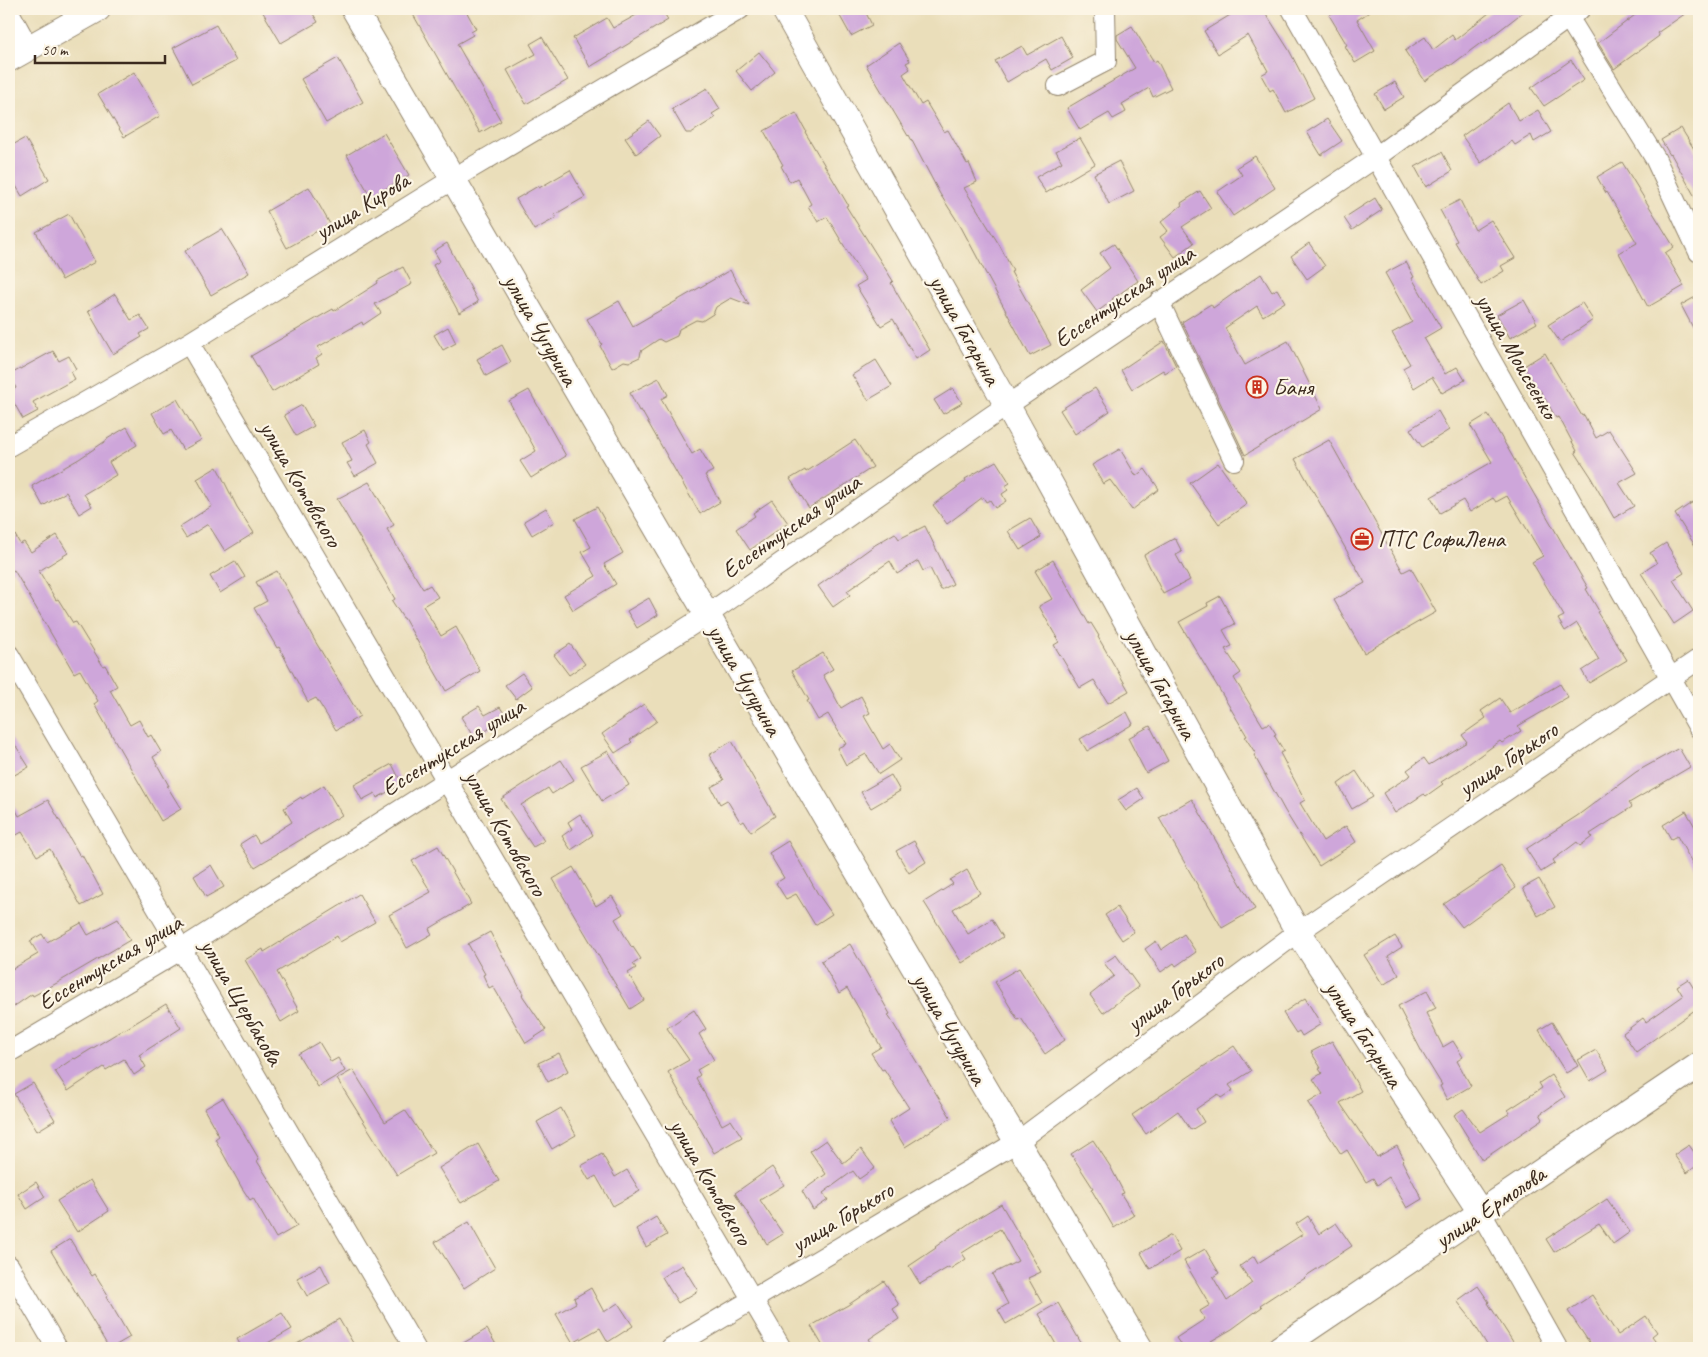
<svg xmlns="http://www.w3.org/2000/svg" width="1708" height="1357" viewBox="0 0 1708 1357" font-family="Caveat,sans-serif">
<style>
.building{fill:#cea6da}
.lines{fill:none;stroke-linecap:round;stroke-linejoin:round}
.minor-casing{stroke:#92846c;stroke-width:22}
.tertiary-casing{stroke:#92846c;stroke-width:27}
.minor{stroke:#fff;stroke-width:20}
.tertiary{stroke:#fff;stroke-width:25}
.labels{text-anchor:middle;stroke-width:4.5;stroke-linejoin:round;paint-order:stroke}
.street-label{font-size:24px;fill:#3b2a1e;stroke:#fcf5e5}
.poi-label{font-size:24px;fill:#3b2a1e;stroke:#fcf5e5;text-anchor:start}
</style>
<rect width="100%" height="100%" fill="#fcf5e5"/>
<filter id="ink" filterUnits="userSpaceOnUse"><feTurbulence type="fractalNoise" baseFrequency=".02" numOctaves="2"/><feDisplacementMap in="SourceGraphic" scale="10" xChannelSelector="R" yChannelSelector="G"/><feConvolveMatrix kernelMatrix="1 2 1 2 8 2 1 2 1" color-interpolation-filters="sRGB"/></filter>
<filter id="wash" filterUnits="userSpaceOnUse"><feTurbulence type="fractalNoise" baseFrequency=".0096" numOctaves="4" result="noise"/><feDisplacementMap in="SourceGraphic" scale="20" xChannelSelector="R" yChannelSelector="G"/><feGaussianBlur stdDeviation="1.12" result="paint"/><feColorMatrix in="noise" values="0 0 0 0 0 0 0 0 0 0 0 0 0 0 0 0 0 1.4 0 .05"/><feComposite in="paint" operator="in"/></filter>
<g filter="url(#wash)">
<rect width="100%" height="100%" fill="#eadeba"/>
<g id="blocks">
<path class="building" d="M261,9H310L318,22L281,43Z
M410,9H465L476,29L471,32L473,35L457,44L501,121L480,133Z
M647,9H662L668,20L590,67L573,38L607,18L613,28Z
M836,9H864L872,25L851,36Z
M1240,9H1263L1289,50L1314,98L1286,113L1273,89L1270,91L1261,75L1268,71L1248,35L1218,54L1204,31Z
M1339,9H1374L1357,20L1375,51L1355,63L1345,46L1347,45L1329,15Z
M1494,9H1527L1483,43L1482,42L1450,66L1449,65L1425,81L1405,51L1425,37L1433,50L1452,35L1455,40Z
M1643,9H1692L1657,33L1659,36L1614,69L1598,43Z
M216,25L236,61L192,84L173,48Z
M1132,26L1154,62L1157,60L1171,88L1153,97L1149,88L1122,104L1126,112L1113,119L1109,113L1080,130L1067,108L1135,68L1117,39V35Z
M1061,36L1073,58L1052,70L1046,59L1007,82L995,61L1022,46L1027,55Z
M542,37L568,80L526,104L507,70L536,54L530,44Z
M899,43L910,61L906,63L910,69L903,74L921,105L926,102L944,132L948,130L967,164L969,163L977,182L964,188L1000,246L1013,271L1011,272L1051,345L1030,356L961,227L940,194L909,135L908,136L866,65Z
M759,52L775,72L752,91L736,71Z
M338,58L363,102L326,123L301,79Z
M1571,60L1584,80L1544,106L1531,88Z
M134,72L160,116L124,137L98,94Z
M1395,82L1404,97L1384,109L1375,94Z
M707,88L720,109L712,114L715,118L691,133H686L672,109Z
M1508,103L1519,121L1538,110L1551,132L1534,142L1531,135L1515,145L1512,141L1481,163L1462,136Z
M796,113L806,131L805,132L848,205L846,206L893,281L891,283L930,350L916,359L893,319L881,326L856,286L866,280L849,254L827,217L818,222L808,206L811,204L797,178L790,182L781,166L783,165L764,131Z
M1327,119L1342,141L1321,155L1307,132Z
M649,121L660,136L636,154L625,138Z
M1681,128L1699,157V204L1671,154L1670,155L1661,140Z
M384,133L409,175L371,197L347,155Z
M25,138L49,179L22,196L9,174V147Z
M1080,138L1095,164L1046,193L1036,177L1062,162L1056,151Z
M1442,152L1452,171L1426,187L1415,167Z
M1255,156L1275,188L1233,216L1217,192L1242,175L1237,167Z
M1119,161L1134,191L1109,204L1094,174Z
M1622,162L1674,247L1665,253L1684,286L1648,307L1619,253L1637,243L1607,192L1606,193L1597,177Z
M570,170L585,197L554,215L556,218L534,230L516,199L538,186L539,188Z
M309,187L330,224L287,248L267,211Z
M1200,191L1211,208L1182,227L1194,243L1175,257L1160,237L1168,231L1161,222L1182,205L1181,203Z
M1375,198L1382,210L1352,230L1344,218Z
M1460,200L1475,230L1491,220L1515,258L1501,266L1504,271L1481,285L1455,242L1457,241L1440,210Z
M69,214L95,262L62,280L36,232Z
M222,229L249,273L211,295L185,251Z
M447,243L478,302L459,313L433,265L440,261L434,251Z
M1309,243L1325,266L1307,279L1291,256Z
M1114,244L1138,281L1112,299L1113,300L1097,312L1081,290L1110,268L1100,253Z
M1406,262L1414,277L1412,278L1441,328L1424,338L1445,374L1457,367L1465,380L1442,393L1432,377L1414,388L1403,368L1410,364L1392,333L1412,322L1385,273Z
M403,267L412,284L375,304L381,313L363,325L362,322L318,347L322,354L316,358L319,364L272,392L251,356L333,309L334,311L378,283L377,281Z
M730,270L749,305L731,298L716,307L713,314L702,321L696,320L679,329L677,336L664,342L659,339L641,351L640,357L629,362L624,361L612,368L600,346L602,344L587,319L619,301L633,326Z
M1261,274L1272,292L1277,289L1285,302L1263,316L1257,306L1225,328L1245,365L1288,341L1322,409L1245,455L1182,322L1211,304L1213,308Z
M115,294L131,320L140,315L149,329L140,334L142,337L113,354L88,311Z
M1699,295V339L1681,305Z
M1524,300L1537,323L1510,338L1497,315Z
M1582,303L1593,320L1560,342L1548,325Z
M448,327L456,343L443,350L434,335Z
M1164,341L1176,366L1165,373L1163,370L1132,389L1121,370Z
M502,345L511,362L486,376L477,359Z
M53,351L59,361L69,356L76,369L71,372L75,379L33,402L38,411L23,419L9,394V392L16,388L9,375Z
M1545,353L1582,416L1584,415L1596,438L1609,430L1637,473L1619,483L1634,506L1614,518L1591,478H1592L1575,452L1577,451L1559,417L1556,418L1540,390L1539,391L1524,366Z
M876,360L892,386L868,400L852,375Z
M659,378L668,395L661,399L692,454L700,449L713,471L705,475L720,502L700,514L641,410L639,411L630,393Z
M953,388L962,403L943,414L934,400Z
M1095,388L1110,411L1075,434L1060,410Z
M529,390L566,456L531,478L520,461L536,451L509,401Z
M177,399L201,440L183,450L171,430L164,434L152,413Z
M302,405L314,426L296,436L284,415Z
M1438,411L1449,430L1422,447L1410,429Z
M1488,414L1588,588L1586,589L1599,611L1597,612L1627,660L1589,683L1582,671L1599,660L1577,623L1565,631L1558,619L1564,616L1532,562L1543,556L1507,496L1496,502L1493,498L1470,512L1463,500L1440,513L1431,497L1492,462L1470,425Z
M127,427L137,445L109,462L116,475L84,494L92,506L79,514L66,492L43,506L32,486L79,459L107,440V439Z
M365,430L371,442L368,444L378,463L355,476L347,463L352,461L342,442Z
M855,440L873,467L809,508L790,479L805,470L806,472Z
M1329,440L1403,572L1411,568L1436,612L1364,653L1334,600L1365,583L1295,459Z
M1120,449L1136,476L1145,469L1159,489L1132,510L1110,480L1103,484L1092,465Z
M996,461L1010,483L1005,486L1008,490L1002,494L1006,501L995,508L990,500L986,502L983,497L947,524L933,505L966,481L965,479Z
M1218,463L1247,504L1219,524L1190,483Z
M217,467L237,507L254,533L225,551L208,524L186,538L179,527L212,506L197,479Z
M369,482L394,525L387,529L404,558L423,589L430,585L438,597L423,606L441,636L456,627L480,671L446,691L404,618H403L392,601L395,599L337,499Z
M772,500L788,523L750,550L736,529L755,516L753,513Z
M1693,502L1699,513V552L1675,514Z
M597,507L623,553L604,564L616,584L573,610L564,595L596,576L582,552L591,547L575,519Z
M546,508L554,522L532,535L524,521Z
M1030,518L1041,537L1020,550L1008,531Z
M9,524L20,544L24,542L31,552L57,535L68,553L39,571L56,600L58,599L73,623L76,622L103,666L105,665L117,686L110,690L130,725L139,720L148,737L151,735L161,752L153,757L169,786H167L181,809L161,821L94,704L98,701L80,670L74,673L14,570L9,573Z
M925,526L953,584L941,590L930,568L923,571L918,561L897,574L890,561L847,591L850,595L833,607L818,586L875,545L895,533L899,539Z
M1175,538L1182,552L1176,555L1190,580L1163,594L1144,555Z
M1666,543L1684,573L1673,580L1693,611L1674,624L1641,573L1657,563L1650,553Z
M1053,560L1089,624L1091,623L1099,636L1098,637L1129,691L1108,703L1094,680L1080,688L1054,645L1059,642L1039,606L1052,599L1035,571Z
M235,561L245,577L220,593L210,576Z
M277,571L315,641L360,716L336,730L316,698L308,702L279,647L277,648L254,608L267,601L256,582Z
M1220,596L1235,624L1223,630L1232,646L1225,649L1241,673L1234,678L1263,726L1269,723L1276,734L1274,735L1284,751L1280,753L1305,800L1300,803L1323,841L1346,826L1356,842L1319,866L1285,811L1254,755L1256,754L1245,737L1247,736L1179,622L1208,606L1207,603Z
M649,598L658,615L637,628L627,611Z
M570,644L585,664L569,675L554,655Z
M823,653L833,669L823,675L841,708L861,696L870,713L864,716L883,749L890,744L900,760L879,774L866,754L846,765L837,748L846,744L828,714L818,720L807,701L809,700L792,671Z
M522,673L532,687L516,699L505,685Z
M1560,684L1568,697L1518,726L1521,731L1502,743L1500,741L1460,770L1441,782L1443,784L1426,796L1424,794L1395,813L1383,793L1411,775L1407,770L1424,758L1429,765L1467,742L1462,735L1486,718L1481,711L1500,698L1510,713Z
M644,704L657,721L630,740L632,742L615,753L602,734Z
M479,706L485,715L500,707L507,718L474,738L461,717Z
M1127,712L1133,724L1087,751L1080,739Z
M1150,726L1168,761L1146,773L1128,738Z
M9,735L29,767L9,778Z
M732,741L775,816L751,832L744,821L741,823L727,800L720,804L711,787L724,780L709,755Z
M1679,748L1690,767L1629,803L1632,807L1590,834L1592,837L1580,846L1577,842L1553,860L1555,863L1541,872L1526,849L1577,816L1636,772Z
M608,751L629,785L602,801L581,766Z
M561,760L574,780L552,794L548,788L521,805L544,841L533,847L501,799Z
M392,764L402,784L377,798L375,793L362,800L354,785Z
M1356,771L1373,797L1352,809L1338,784Z
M891,775L900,791L871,808L861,792Z
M324,785L342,815L255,867L240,844L254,835L259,843L292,822L284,808L301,797L302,799Z
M1137,788L1144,799L1126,811L1118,800Z
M9,797L19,816L48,800L80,856L82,855L103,894L81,906L50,849L37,856L22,832L9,839Z
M1192,799L1255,909L1222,928L1159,818Z
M1686,811L1699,834V875L1677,836L1671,839L1663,825Z
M580,814L593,835L571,850L562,836L572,829L568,822Z
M788,841L818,894L832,914L815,925L796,894L786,899L776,883L784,878L769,853Z
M914,841L926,862L909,873L896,851Z
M438,846L471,904L429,929L432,934L407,948L389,915L431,892L412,861Z
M211,865L224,887L206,897L194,876Z
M1501,866L1516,888L1462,927L1444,904Z
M573,867L596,906L612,896L623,914L615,919L632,948L633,947L641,959L633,964L636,968L628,973L644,1000L630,1009L553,879Z
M967,870L980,893L953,909L968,934L992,919L1003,937L962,963L924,902L953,884L950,880Z
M1539,879L1555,907L1538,916L1523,888Z
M359,894L375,922L340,942L337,936L277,972L299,1011L281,1022L245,960L263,949L264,952Z
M1117,907L1134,932L1122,940L1105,915Z
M118,919L130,940L57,983L33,996L32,994L9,1010V971L38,954L30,941L42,934L47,942L81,923L88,935Z
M490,932L523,994L522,995L546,1030L526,1043L493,986L489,988L483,975L485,974L468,944Z
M1184,934L1196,952L1176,966L1174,963L1161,972L1145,949L1156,941L1161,950Z
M1395,936L1402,947L1388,956L1399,975L1383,985L1364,955Z
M850,944L890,1014L888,1015L951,1118L905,1147L889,1121L909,1108L884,1069L882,1070L871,1053L881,1047L847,988L839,993L821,961Z
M1116,955L1139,987L1103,1013L1090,995L1114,976L1104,963Z
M1019,968L1065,1040L1045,1054L1021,1018L1018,1020L995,982Z
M1688,979L1699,997V1007L1636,1052L1623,1033L1643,1018L1646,1022L1683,996L1677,986Z
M1427,991L1436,1008L1426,1013L1443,1047L1453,1041L1463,1057L1457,1061L1471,1086L1447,1100L1440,1086L1442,1085L1423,1054L1398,1006Z
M1305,998L1321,1024L1302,1036L1299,1031L1296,1033L1283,1013Z
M166,1004L181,1028L139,1055L146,1067L134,1075L124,1059L106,1070L104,1067L68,1091L55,1071L74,1058L75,1059L124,1029V1030Z
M694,1010L706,1029L699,1034L714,1060L697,1070L700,1075L696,1078L722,1125L731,1120L742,1137L714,1153L668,1072L689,1060L667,1028Z
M1552,1022L1578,1066L1566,1073L1539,1030Z
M1332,1041L1361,1091L1340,1103L1377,1157L1397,1146L1404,1159L1402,1161L1422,1199L1407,1208L1389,1177L1377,1185L1373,1178L1366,1182L1347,1150L1341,1154L1308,1103L1323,1094L1313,1079L1322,1073L1319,1069L1321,1068L1311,1052Z
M319,1042L331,1062L338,1058L345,1071L318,1087L298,1054Z
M1234,1046L1251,1071L1229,1085L1233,1090L1221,1098L1218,1094L1196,1109L1204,1122L1191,1130L1178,1111L1146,1134L1132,1115Z
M1596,1050L1608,1070L1590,1081L1578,1060Z
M559,1053L568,1071L548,1082L538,1063Z
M353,1070L385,1122L405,1110L434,1153L397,1175L337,1079Z
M1551,1075L1565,1097L1540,1114L1543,1119L1482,1160L1454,1115L1463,1109L1480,1132L1510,1113L1508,1110L1542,1088L1539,1083Z
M33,1083L55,1120L37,1131L14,1094Z
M223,1098L259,1159L257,1161L278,1194L297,1226L276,1238L253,1198L250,1200L242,1188L215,1139L219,1136L204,1109Z
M561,1108L576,1135L552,1149L537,1122Z
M826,1140L843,1163L861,1149L875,1168L859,1179L853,1171L823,1193L828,1200L813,1210L802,1191L826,1174L810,1151Z
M1093,1140L1110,1166L1124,1193L1121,1194L1134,1215L1114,1228L1091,1189L1093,1188L1071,1154Z
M478,1144L499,1181L461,1203L439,1168Z
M1689,1145L1699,1159V1164L1687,1173L1674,1155Z
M602,1154L615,1177L627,1170L640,1191L613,1206L596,1176L589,1180L581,1166Z
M772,1167L784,1185L760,1200L783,1234L767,1244L735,1193Z
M90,1180L109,1211L77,1232L57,1201Z
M36,1182L45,1197L27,1209L18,1194Z
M1607,1199L1630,1232L1613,1244L1599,1224L1554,1252L1546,1239Z
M1001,1204L1041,1272L1028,1278L1042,1303L1006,1324L998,1310L1008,1304L992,1274L1018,1261L1000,1229L962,1253L966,1259L950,1269L949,1267L920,1284L909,1266L936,1248L935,1247L971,1222Z
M1308,1216L1319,1234L1336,1223L1352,1246L1306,1276L1307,1277L1287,1289L1286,1288L1260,1305L1262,1307L1232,1329L1211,1341L1212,1343L1205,1348H1183L1176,1338L1205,1319L1200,1311L1210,1305L1184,1261L1205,1249L1219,1273L1213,1277L1227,1301L1252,1283L1240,1266L1254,1256L1258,1263L1303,1234L1296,1224Z
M656,1217L667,1235L646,1247L636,1229Z
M469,1222L495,1268L464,1288L435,1242Z
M1171,1235L1180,1251L1150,1269L1141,1253Z
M70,1239L92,1276L95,1274L108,1295L106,1296L130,1337L111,1348H109L51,1251Z
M321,1265L330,1283L307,1296L297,1278Z
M682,1265L698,1291L678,1303L662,1277Z
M884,1281L899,1305L893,1309L899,1319L869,1339L875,1348H824L811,1326L848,1305Z
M1478,1286L1489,1302L1488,1303L1517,1348H1489L1469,1316L1457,1301Z
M591,1288L604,1312L618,1303L633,1326L608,1342L600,1328L573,1343L556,1314L576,1303L574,1298Z
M1592,1295L1618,1335L1646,1316L1657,1332L1652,1336L1661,1348H1593L1568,1311Z
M1058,1303L1084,1348H1058L1039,1314Z
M282,1313L292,1329L259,1348H242L237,1339Z
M339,1319L353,1343L345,1348H290Z
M487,1329L498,1348H455Z"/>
</g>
</g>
<g filter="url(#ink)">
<use href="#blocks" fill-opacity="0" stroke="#92846c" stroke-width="1"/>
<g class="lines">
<g class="minor-casing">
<path id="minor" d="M1292,9L1699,728
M9,12L28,47
M1568,17L1655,158L1699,252
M1058,86L1106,61L1105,9
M1159,302L1234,460
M189,343L781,1348
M9,446L189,343L466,171L740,9
M9,655L415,1348
M9,1052L182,949L707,615L990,417L1376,157L1580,9
M1481,1213L1557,1348
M9,1266L57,1348
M671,1348L1017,1142L1298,932L1699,659"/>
</g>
<g class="tertiary-casing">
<path id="tertiary" d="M354,9C615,456 874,904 1140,1348
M784,9L1007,405L1298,932L1481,1213
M9,59L98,9
M1280,1348L1699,1065"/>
</g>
<use href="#minor" class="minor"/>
<use href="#tertiary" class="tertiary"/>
</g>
</g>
<defs>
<g id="building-ring" transform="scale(1.125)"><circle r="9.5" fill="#fcf5e5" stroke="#c8321e" stroke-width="1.5"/><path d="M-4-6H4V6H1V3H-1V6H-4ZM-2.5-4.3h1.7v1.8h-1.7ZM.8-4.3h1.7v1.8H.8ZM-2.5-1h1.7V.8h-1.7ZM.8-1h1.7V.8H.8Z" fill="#c8321e"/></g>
<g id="office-ring" transform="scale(1.125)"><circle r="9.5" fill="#fcf5e5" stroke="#c8321e" stroke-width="1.5"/><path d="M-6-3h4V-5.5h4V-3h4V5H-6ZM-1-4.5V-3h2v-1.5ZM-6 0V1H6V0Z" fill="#c8321e"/></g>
</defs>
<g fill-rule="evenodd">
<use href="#building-ring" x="1257" y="387"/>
<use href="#office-ring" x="1362" y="539"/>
</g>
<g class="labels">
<g class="street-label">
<text transform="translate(362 206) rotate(-32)" y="8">улица Кирова</text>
<text transform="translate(1124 296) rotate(-34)" y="8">Ессентукская улица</text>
<text transform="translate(541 330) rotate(60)" y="8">улица Чугурина</text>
<text transform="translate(965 330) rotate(61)" y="8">улица Гагарина</text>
<text transform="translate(1517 356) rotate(60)" y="8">улица Моисеенко</text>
<text transform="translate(301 484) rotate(60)" y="8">улица Котовского</text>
<text transform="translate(791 526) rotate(-35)" y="8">Ессентукская улица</text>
<text transform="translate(745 680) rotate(60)" y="8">улица Чугурина</text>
<text transform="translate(1161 684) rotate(61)" y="8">улица Гагарина</text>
<text transform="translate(453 747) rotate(-32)" y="8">Ессентукская улица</text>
<text transform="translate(1508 759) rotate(-34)" y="8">улица Горького</text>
<text transform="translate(506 833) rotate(60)" y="8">улица Котовского</text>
<text transform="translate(110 962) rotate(-31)" y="8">Ессентукская улица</text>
<text transform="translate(1175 992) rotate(-37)" y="8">улица Горького</text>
<text transform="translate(242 1002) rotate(60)" y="8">улица Щербакова</text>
<text transform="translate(950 1029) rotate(60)" y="8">улица Чугурина</text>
<text transform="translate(1364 1034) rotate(57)" y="8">улица Гагарина</text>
<text transform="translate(711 1182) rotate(60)" y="8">улица Котовского</text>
<text transform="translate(1490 1207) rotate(-34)" y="8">улица Ермолова</text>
<text transform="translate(842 1217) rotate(-31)" y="8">улица Горького</text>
</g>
<g class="poi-label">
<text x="1273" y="395">Баня</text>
<text x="1378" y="547">ПТС СофиЛена</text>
</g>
</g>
<rect width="1708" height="1357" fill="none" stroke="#fcf5e5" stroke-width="30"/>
<path d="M35 55v8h130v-8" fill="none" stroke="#3b2a1e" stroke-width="2.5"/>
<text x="42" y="55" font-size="15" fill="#3b2a1e" stroke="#fcf5e5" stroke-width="4" paint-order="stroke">50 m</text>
</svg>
